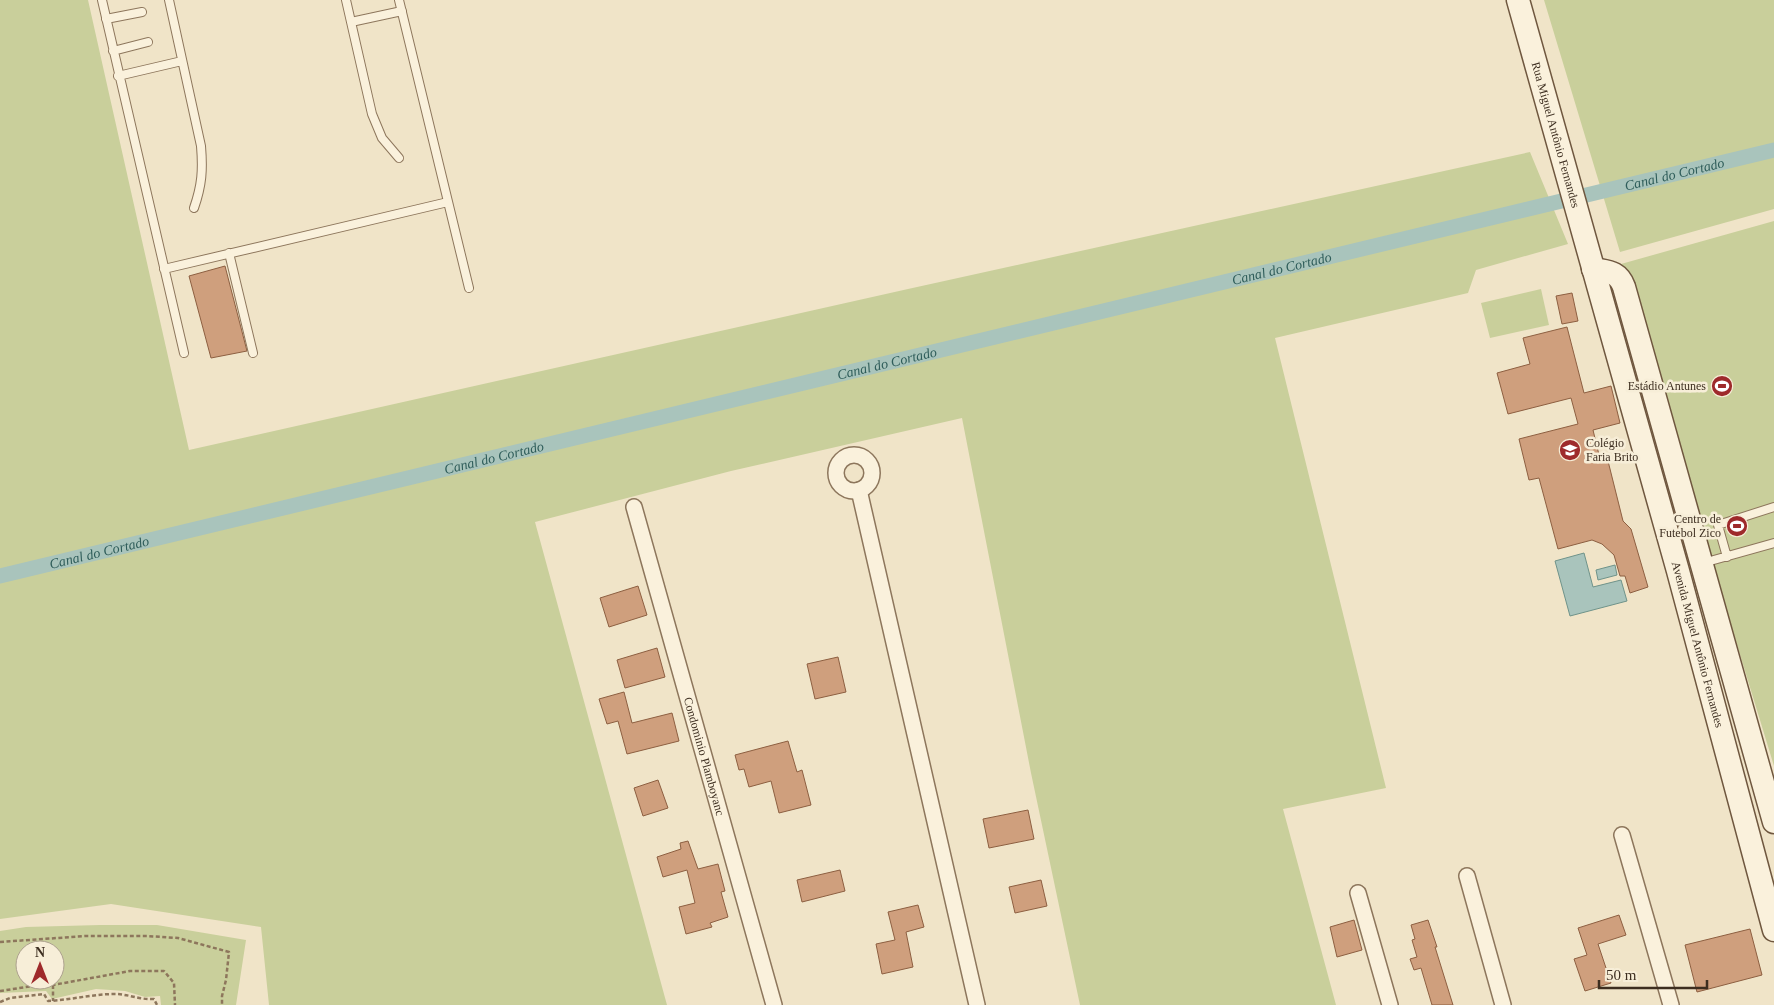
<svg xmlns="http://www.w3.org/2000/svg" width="1774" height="1005" viewBox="0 0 1774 1005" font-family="'Times New Roman',serif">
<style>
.green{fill:#c9cf9b;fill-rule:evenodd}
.water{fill:#a9c4bc;stroke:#6f938a}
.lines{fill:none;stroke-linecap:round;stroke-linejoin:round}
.canal{stroke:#a9c4bc;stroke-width:15}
.building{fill:#cf9f7d;stroke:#8d5f41}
.lane-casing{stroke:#8d765c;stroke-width:10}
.street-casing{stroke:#8d765c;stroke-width:18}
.secondary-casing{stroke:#6f573f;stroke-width:25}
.path{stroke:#8d765c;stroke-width:2.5;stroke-dasharray:4 2.5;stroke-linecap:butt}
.lane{stroke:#faf1dc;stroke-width:8}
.street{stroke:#faf1dc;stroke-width:15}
.secondary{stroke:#faf1dc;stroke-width:22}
.labels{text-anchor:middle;stroke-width:5;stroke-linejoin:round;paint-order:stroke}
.street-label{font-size:12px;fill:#3d2e20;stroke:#f7eed8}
.poi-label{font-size:12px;fill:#3d2e20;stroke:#f7eed8;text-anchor:end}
.water-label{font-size:14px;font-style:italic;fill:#2f5d5a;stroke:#f7eed8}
</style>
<rect width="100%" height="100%" fill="#f0e4c8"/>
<path class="green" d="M0,0H88L189,450L908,289L1530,152L1568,244L1476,270L1468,293L1275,338L1386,788L1283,809L1336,1005H1080L1031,773L962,418L731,471L535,522L667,1005H269L261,927L111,904L0,919Z
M1544,0H1774V209L1620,252Z
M1774,221V766L1621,264Z
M1541,289L1549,325L1490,338L1481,303Z
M100,925H157L246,940L236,1005H161L160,996L145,997L125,991L96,989L52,999L46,991L0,993V931L26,927ZM25,950H55V980H25Z"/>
<path class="water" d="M1584,553L1593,587L1621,580L1627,601L1570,616L1555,561Z
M1615,565L1617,575L1598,580L1596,570Z"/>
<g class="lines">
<path class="canal" id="s1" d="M0,576L1774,150"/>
</g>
<path class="building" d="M225,266L247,351L211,358L189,276Z
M1572,293L1578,321L1562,324L1556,296Z
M1567,327L1584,393L1611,386L1620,423L1593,430L1600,459L1607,457L1623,521L1631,529L1648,587L1630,593L1625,576H1620L1614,555L1602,544L1592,540L1558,549L1539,478L1529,480L1519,439L1578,424L1571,398L1508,414L1497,373L1530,364L1523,338Z
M638,586L647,615L609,627L600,598Z
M657,648L665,677L625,688L617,660Z
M838,657L846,692L815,699L807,664Z
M624,692L632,723L672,713L679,741L627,754L618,721L607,724L599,699Z
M788,741L797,772L802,770L811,805L779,813L771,781L749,787L744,769L739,770L735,755Z
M658,780L668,808L643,816L634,788Z
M1028,810L1034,839L989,848L983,819Z
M688,841L698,869L718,864L725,891L721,892L728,917L710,923L712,927L686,934L679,907L695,903L687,870L663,877L657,857L681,849L680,843Z
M840,870L845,891L802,902L797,880Z
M1041,880L1047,906L1015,913L1009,887Z
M918,905L924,927L906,932L913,967L882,974L876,944L895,940L888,912Z
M1619,915L1626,935L1598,944L1611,983L1585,991L1574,959L1587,955L1578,928Z
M1354,920L1362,950L1337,957L1330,927Z
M1428,920L1437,947H1435L1453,1005H1432L1421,968L1414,970L1410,959L1417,957L1412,940L1415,939L1411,925Z
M1750,929L1762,975L1697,992L1685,945Z"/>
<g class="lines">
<g class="lane-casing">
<path id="lane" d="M102,0L184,353
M169,0L201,146C203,170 202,185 194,208
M346,0L372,114L382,138L399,158
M399,0L469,288
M106,19L142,12
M351,22L402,11
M113,51L148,42
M118,76L182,61
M229,253L253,353
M164,269L448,202
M1727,557L1718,525L1774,507
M1703,563L1774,543"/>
</g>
<g class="street-casing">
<g id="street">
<circle cx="854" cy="473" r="18"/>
<path d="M859,490L977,1005"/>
<path id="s2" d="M634,507L774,1005"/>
<path d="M1622,835L1671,1005"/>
<path d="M1467,876L1503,1005"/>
<path d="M1358,893L1390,1005"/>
</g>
</g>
<g class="secondary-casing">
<g id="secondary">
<path id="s3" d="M1518,0L1678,571L1774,930"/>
<path d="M1593,269C1608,272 1618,271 1624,287L1774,822"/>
</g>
</g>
<path class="path" d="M0,942L86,936H147L178,938L229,952L226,980L222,996V1005
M53,985V1001
M0,991L39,985H53L130,971H164L174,983L175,1005
M0,1002L10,998L44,994L48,1001C71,1000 92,994 115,994C128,994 140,1000 154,999L157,1005"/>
<use href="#lane" class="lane"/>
<use href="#street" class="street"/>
<use href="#secondary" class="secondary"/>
</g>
<defs>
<g id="stadium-disc" transform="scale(1.125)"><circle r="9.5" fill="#9e2a2b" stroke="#f7eed8"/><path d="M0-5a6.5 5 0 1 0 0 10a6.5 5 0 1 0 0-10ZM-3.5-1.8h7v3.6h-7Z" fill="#fff"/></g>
<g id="school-disc" transform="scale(1.125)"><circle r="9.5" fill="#9e2a2b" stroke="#f7eed8"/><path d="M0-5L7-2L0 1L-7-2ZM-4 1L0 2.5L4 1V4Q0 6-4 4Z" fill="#fff"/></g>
</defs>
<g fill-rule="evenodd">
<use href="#stadium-disc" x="1722" y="386"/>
<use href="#school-disc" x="1570" y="450"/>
<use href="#stadium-disc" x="1737" y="526"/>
</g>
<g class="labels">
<g class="street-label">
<text dy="4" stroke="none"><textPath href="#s3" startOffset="140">Rua Miguel Antônio Fernandes</textPath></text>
<text dy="4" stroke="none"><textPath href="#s3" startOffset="669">Avenida Miguel Antônio Fernandes</textPath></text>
<text dy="4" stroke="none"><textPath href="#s2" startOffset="259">Condominio Plamboyanc</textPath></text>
</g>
<g class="poi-label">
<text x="1706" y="390">Estádio Antunes</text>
<text x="1586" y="447" text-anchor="start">Colégio<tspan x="1586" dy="14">Faria Brito</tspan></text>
<text x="1721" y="523">Centro de<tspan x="1721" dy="14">Futebol Zico</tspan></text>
</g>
<g class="water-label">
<text dy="5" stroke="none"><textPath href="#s1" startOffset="1722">Canal do Cortado</textPath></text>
<text dy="5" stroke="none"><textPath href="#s1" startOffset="1318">Canal do Cortado</textPath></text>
<text dy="5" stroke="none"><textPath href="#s1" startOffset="912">Canal do Cortado</textPath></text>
<text dy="5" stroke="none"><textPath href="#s1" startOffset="508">Canal do Cortado</textPath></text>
<text dy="5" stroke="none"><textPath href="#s1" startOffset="102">Canal do Cortado</textPath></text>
</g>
</g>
<g transform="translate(40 965)"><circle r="24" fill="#f7eed8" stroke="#ada18e"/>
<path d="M0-4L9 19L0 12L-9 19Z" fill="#9e2a2b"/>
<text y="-8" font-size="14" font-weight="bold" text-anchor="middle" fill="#3d2e20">N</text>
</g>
<path d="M1599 980v8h108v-8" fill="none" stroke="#3d2e20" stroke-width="2.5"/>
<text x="1606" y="980" font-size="15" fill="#3d2e20" stroke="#f7eed8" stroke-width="4" paint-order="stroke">50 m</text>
</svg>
